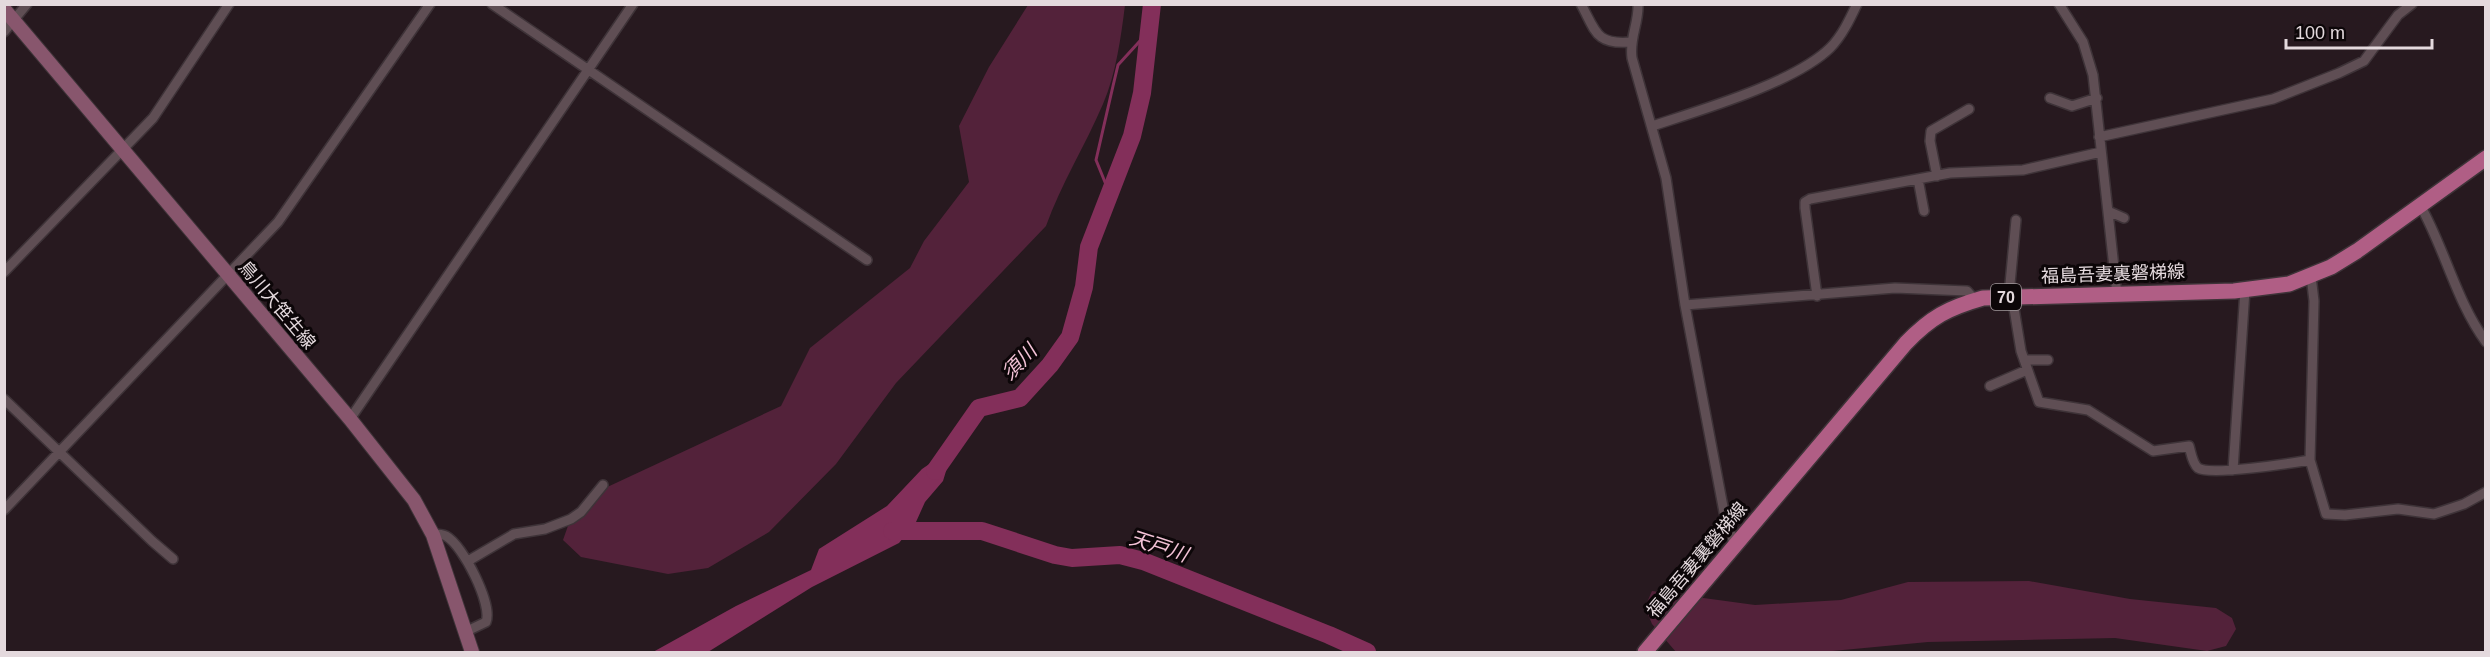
<svg xmlns="http://www.w3.org/2000/svg" width="2490" height="657" viewBox="0 0 2490 657" font-family="Arial,'Noto Sans JP',sans-serif">
<style>
.green{fill:#53223a}
.water{fill:#832f5a}
.lines{fill:none;stroke-linecap:round;stroke-linejoin:round}
.stream{stroke:#832f5a;stroke-width:3}
.river{stroke:#832f5a;stroke-width:18}
.street-casing{stroke:#3e3338;stroke-width:12}
.secondary-casing{stroke:#3e3338;stroke-width:16}
.primary-casing{stroke:#3e3338;stroke-width:18}
.street{stroke:#5f4e54;stroke-width:9}
.secondary{stroke:#88566d;stroke-width:14}
.primary{stroke:#b05e85;stroke-width:15}
.labels{text-anchor:middle;stroke-width:6;stroke-linejoin:round;paint-order:stroke}
.shield{fill:#0c0608;stroke:#a39a9d;stroke-width:1.5}
.shield-label{font-size:16px;font-weight:bold;fill:#e4d9dd}
.street-label{font-size:18px;fill:#e4d9dd;stroke:#0c0608}
.water-label{font-size:20px;font-style:italic;fill:#f4c3d7;stroke:#0c0608}
</style>
<rect width="100%" height="100%" fill="#27191f"/>
<path class="green" d="M1028,5H1125C1121,37 1116,74 1103,104C1085,146 1061,184 1046,226L896,383L836,464L769,532L708,568L668,574L581,557L563,540L569,523L603,489L781,406L810,348L910,268L924,241L969,182L959,126L989,67Z
M2029,581L2130,599L2216,608L2232,618L2236,629L2226,646L2207,651L2115,638L1928,642L1822,652H1676L1652,624L1645,607L1652,591L1755,605L1841,600L1908,582Z"/>
<path class="water" d="M953,448L943,481L925,502L916,522L899,543L812,587L708,652H653L736,606L811,570L819,549L887,506L922,469Z"/>
<g class="lines">
<path class="stream" d="M1109,192L1096,160L1113,86L1118,65L1149,31"/>
<path class="river" d="M935,471L979,408L1020,398L1050,365L1070,337L1084,287L1089,247L1132,136L1142,93L1152,4
M892,531H982L1055,555L1072,558L1120,555L1143,561L1329,635L1367,652"/>
<g class="street-casing">
<path id="street" d="M492,4L867,260
M1581,4C1596,32 1596,45 1631,42
M1638,4C1639,23 1629,38 1632,58L1666,178L1685,305L1724,512L1735,546
M2059,4L2083,42L2093,75L2117,295
M4,32L27,4
M2050,98L2072,106L2097,98
M1652,126C1701,110 1794,83 1830,48C1842,36 1850,19 1857,4
M2099,137L2273,99L2339,73L2364,61L2398,15L2412,4
M1937,176L1930,141L1931,131L1969,109
M1918,179L1924,211
M2420,205C2445,249 2456,301 2486,342
M2108,211L2124,218
M2016,220L2010,284L2021,351L2039,402L2088,410L2153,451L2189,446C2191,452 2192,463 2198,468C2210,476 2292,463 2310,460
M4,272L153,118L229,4
M2311,276L2314,301L2310,460L2326,514L2345,515L2398,509L2434,514L2464,504L2486,492
M1817,296L1805,208V202L1810,199L1950,173L2023,170L2101,152
M1685,305L1895,288L1967,291L1975,300
M2024,360H2048
M1990,386L2027,370
M4,399L152,541L173,559
M350,419L633,4
M2233,470L2245,290
M4,510L278,222L430,4
M432,534C437,534 442,534 446,536C463,545 493,605 486,622L465,632
M468,561L514,534L545,529L571,519L581,512L603,485"/>
</g>
<g class="secondary-casing">
<path id="secondary" d="M4,9L350,419L414,500L433,535L472,652"/>
</g>
<g class="primary-casing">
<path id="primary" d="M1645,652L1906,343C1931,317 1948,308 1983,298L2234,291L2289,284L2331,267L2357,251L2486,158"/>
</g>
<use href="#street" class="street"/>
<use href="#secondary" class="secondary"/>
<use href="#primary" class="primary"/>
</g>
<g class="labels">
<rect class="shield" x="1991" y="284" width="30" height="26" rx="4.5"/>
<g class="shield-label">
<text x="2006" y="303">70</text>
</g>
<g class="street-label">
<text transform="translate(2113 274) rotate(-2)" y="6">福島吾妻裏磐梯線</text>
<text transform="translate(277 305) rotate(50)" y="6">鳥川大笹生線</text>
<text transform="translate(1697 560) rotate(-50)" y="6">福島吾妻裏磐梯線</text>
</g>
<g class="water-label">
<text transform="translate(1019 362) rotate(-46)" y="7">須川</text>
<text transform="translate(1159 546) rotate(18)" y="7">天戸川</text>
</g>
</g>
<rect width="2490" height="657" fill="none" stroke="#e4d9dd" stroke-width="12"/>
<path d="M2286 39v9h146v-9" fill="none" stroke="#e4d9dd" stroke-width="3"/>
<text x="2295" y="39" font-size="18" fill="#e4d9dd" stroke="#0c0608" stroke-width="4.5" paint-order="stroke">100 m</text>
</svg>
